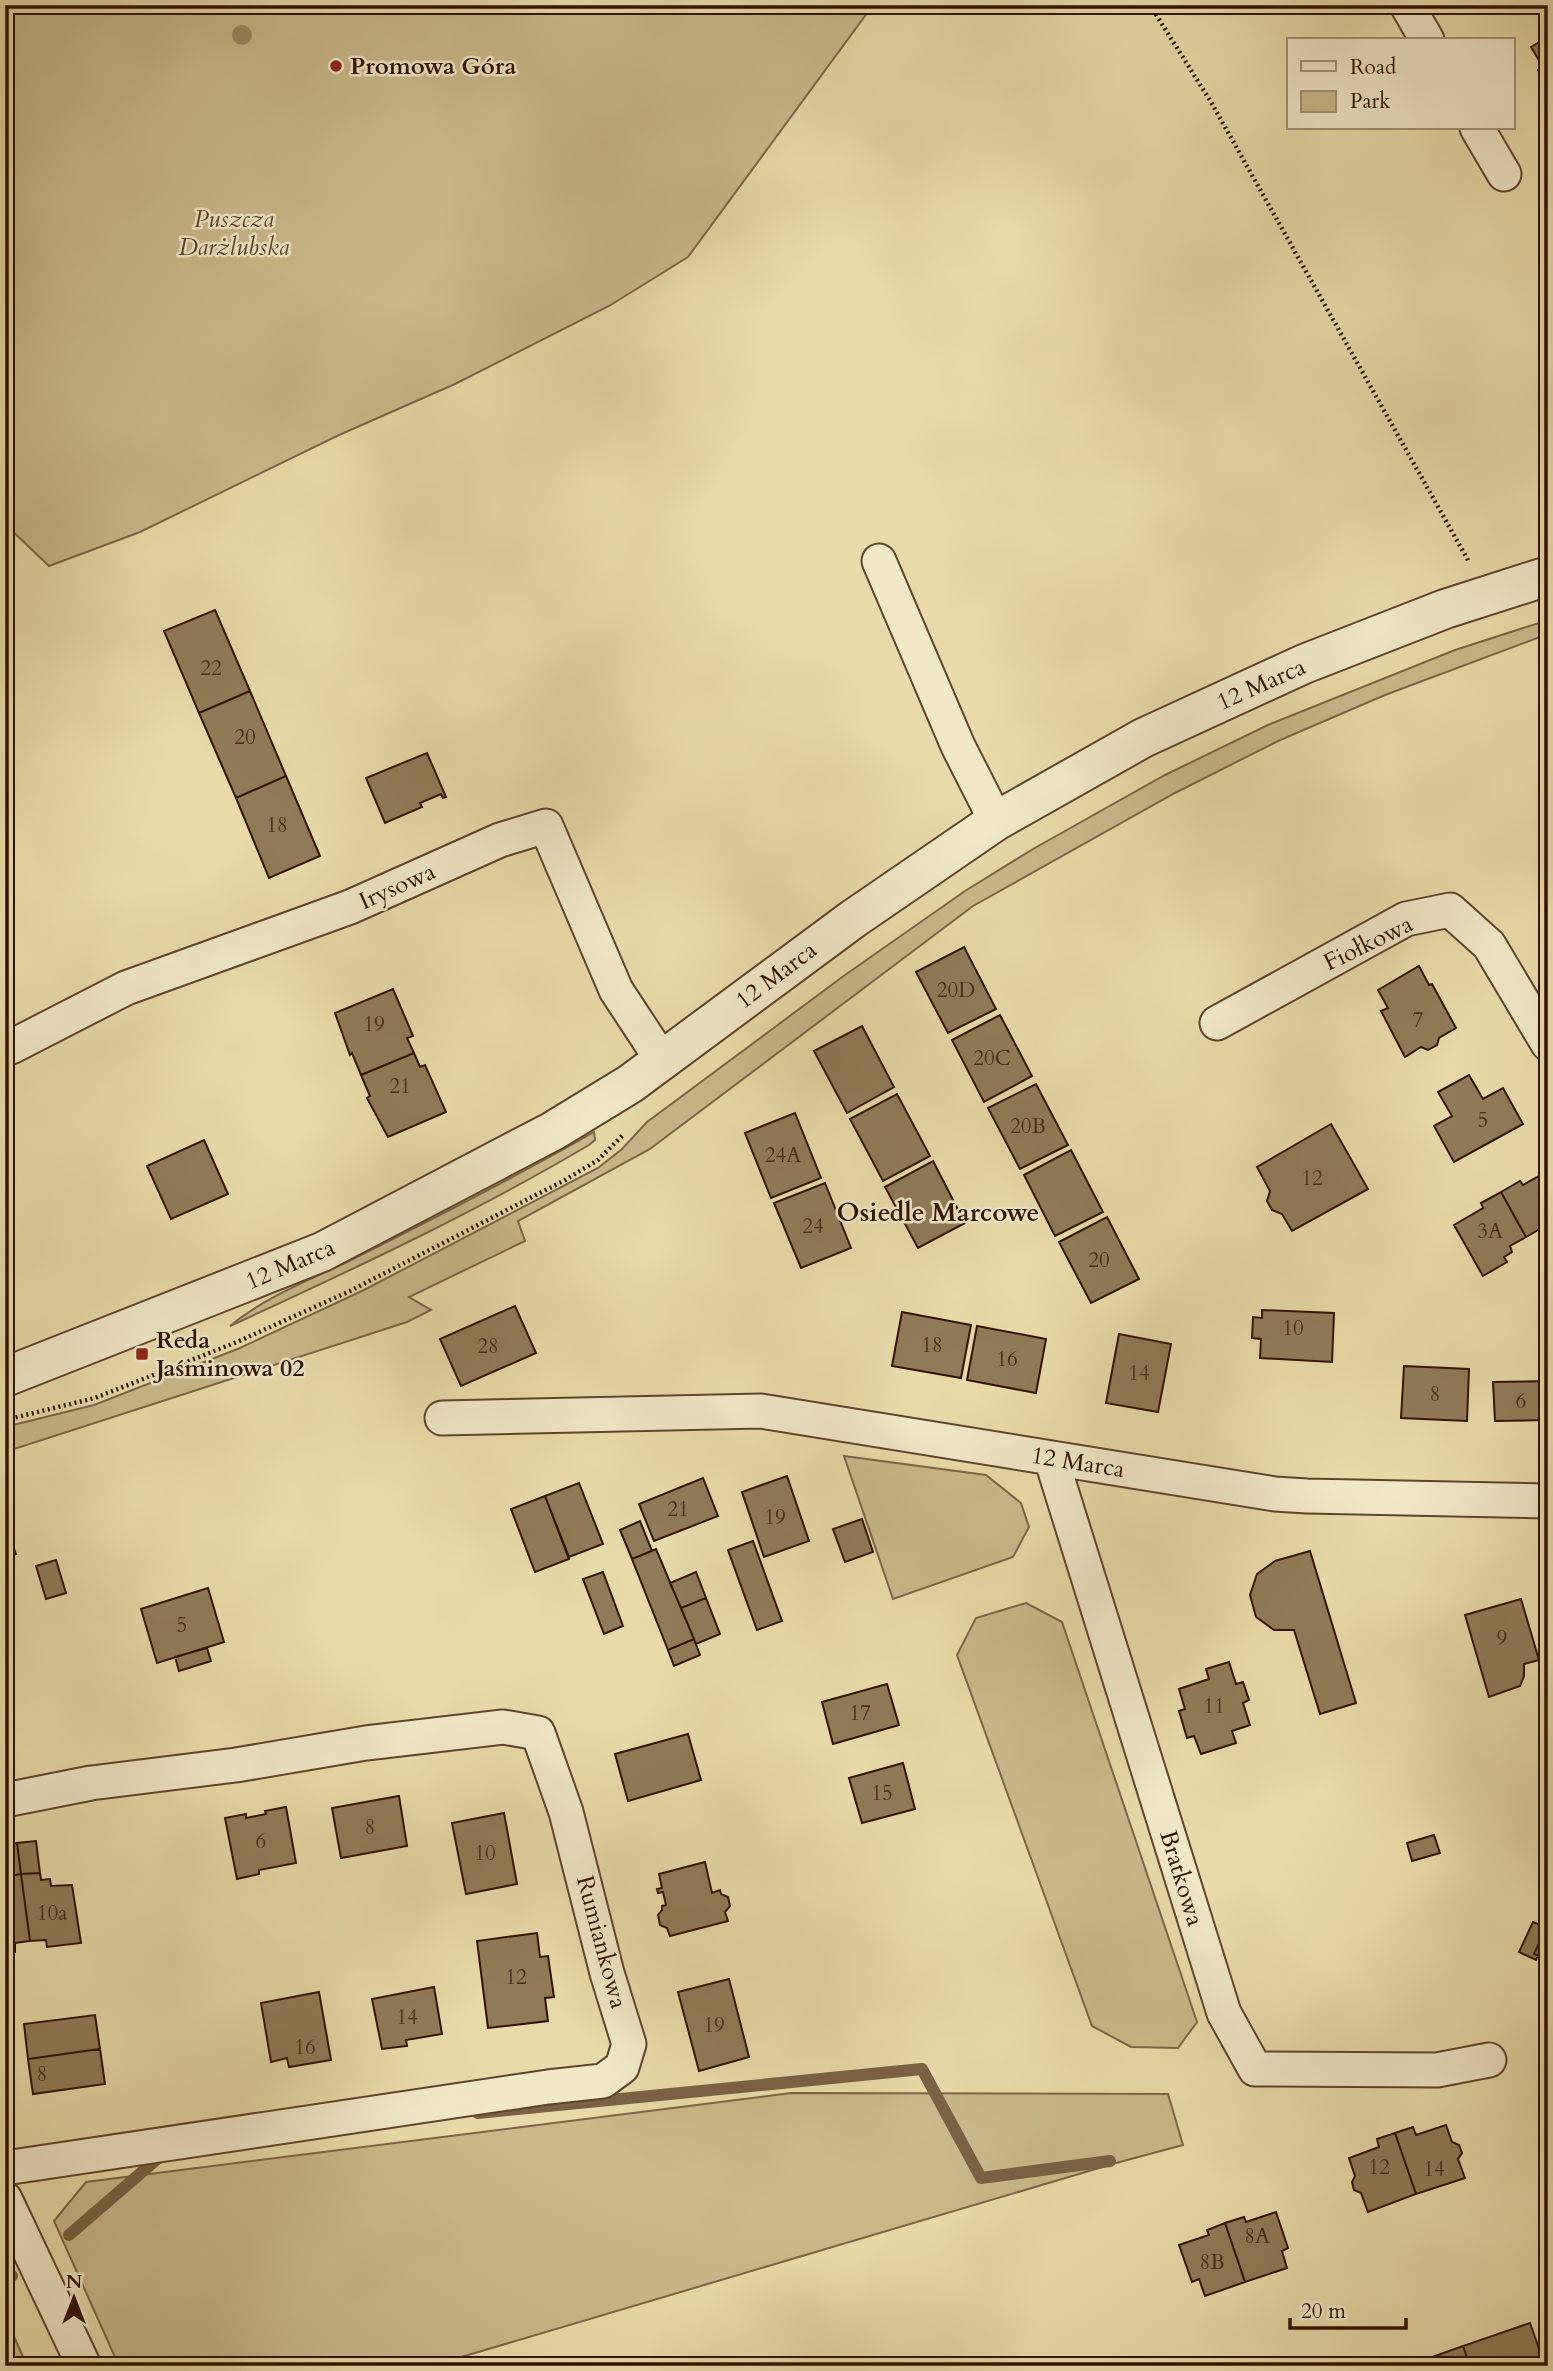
<svg xmlns="http://www.w3.org/2000/svg" width="1553" height="2371" viewBox="0 0 1553 2371" font-family="Cardo,serif">
<style>
.green{fill:#c9b98c;stroke:#7c6646;stroke-width:2}
.lines{fill:none;stroke-linecap:round;stroke-linejoin:round}
.stream{stroke:#796243;stroke-width:12}
.building{fill:#907b58;stroke:#301200;stroke-width:2}
.minor-casing{stroke:#5e442a;stroke-width:37}
.tertiary-casing{stroke:#5e442a;stroke-width:42}
.path{stroke:#301200;stroke-width:4.5;stroke-dasharray:2 3.5;stroke-linecap:butt}
.minor{stroke:#f0e8c7;stroke-width:33}
.tertiary{stroke:#f0e8c7;stroke-width:38}
.tree{fill:#9c8863}
.poi-dot{fill:#8f2418;stroke:#f0e8c7;stroke-width:2.5}
.labels{text-anchor:middle;stroke-width:5;stroke-linejoin:round;paint-order:stroke}
.number-label{font-size:21px;fill:#482c16}
.poi-label{font-size:24px;font-weight:bold;fill:#301200;stroke:#f0e8c7;text-anchor:start}
.park-label{font-size:24px;font-style:italic;fill:#5e442a;stroke:#f0e8c7}
.street-label{font-size:24px;fill:#301200;stroke:#f0e8c7}
.neighbourhood-label{font-size:26px;font-weight:bold;fill:#301200;stroke:#f0e8c7}
</style>
<rect width="100%" height="100%" fill="#e8dba9"/>
<filter id="stains"><feTurbulence type="fractalNoise" baseFrequency=".00286" numOctaves="4"/><feColorMatrix values="0 0 0 0 .2 0 0 0 0 .09 0 0 0 0 .02 0 0 0 .5 -.17"/></filter>
<radialGradient id="worn" r=".72"><stop offset=".6" stop-color="#630" stop-opacity="0"/><stop offset="1" stop-color="#630" stop-opacity=".3"/></radialGradient>
<path class="green" d="M5,5H873L688,257L609,306L455,384L339,435L140,532L49,566L5,524Z
M1548,620V634L1385,695L1278,741L1175,793L973,906L650,1149L518,1221L525,1241L409,1297L431,1310L407,1322L5,1452V1427L94,1405L240,1348L364,1290L598,1168L622,1149L647,1122L845,975L965,891L1033,849L1165,775L1268,725L1455,650Z
M594,1132L595,1140L589,1145C474,1213 352,1270 230,1326C268,1295 313,1279 357,1257C437,1217 516,1177 594,1132Z
M844,1456L986,1475L1021,1503L1029,1527L1013,1557L893,1599Z
M1026,1603L1062,1622L1197,2022L1178,2048L1131,2047L1092,2026L957,1655L976,1618Z
M791,2093L1168,2094L1183,2145L1116,2163L431,2366H119L54,2221L86,2182Z
M5,2316L27,2366H5Z"/>
<g class="lines">
<path class="stream" d="M478,2113L922,2069L981,2178L1110,2161
M69,2235L164,2153
M5,2281L12,2276"/>
</g>
<path class="building" d="M1548,37V87L1538,70L1543,67L1531,47Z
M215,610L250,691L199,713L164,631Z
M250,691L286,776L236,798L199,713Z
M427,753L446,797L443,798L441,794L420,803L422,807L385,823L366,778Z
M286,776L320,856L269,878L236,798Z
M964,947L996,1009L948,1033L916,972Z
M1419,966L1429,985L1432,984L1456,1028L1439,1038L1437,1045L1428,1050L1421,1047L1405,1057L1381,1011L1388,1008L1378,990Z
M393,989L413,1036L407,1038L414,1053L361,1075L352,1053L350,1055L335,1013Z
M1000,1015L1032,1076L984,1102L952,1040Z
M862,1026L894,1087L847,1113L814,1051Z
M414,1053L420,1067L425,1065L446,1112L388,1137L367,1098L370,1096L361,1075Z
M1469,1075L1483,1099L1503,1088L1523,1124L1454,1162L1434,1126L1452,1116L1438,1092Z
M1036,1084L1068,1145L1020,1169L988,1108Z
M897,1094L930,1156L883,1181L850,1119Z
M795,1113L821,1178L771,1198L745,1133Z
M1331,1124L1368,1189L1292,1231L1282,1214L1272,1210L1267,1201L1270,1191L1257,1167Z
M204,1140L228,1194L171,1219L147,1166Z
M1071,1150L1103,1212L1055,1236L1024,1175Z
M933,1161L965,1223L918,1248L885,1187Z
M1548,1171V1231L1546,1232L1543,1227L1526,1237L1501,1192L1520,1181L1523,1185Z
M825,1183L851,1248L801,1268L774,1203Z
M1501,1192L1526,1237L1510,1246L1512,1252L1504,1257L1507,1262L1483,1276L1454,1225L1483,1208L1481,1203Z
M1107,1217L1139,1279L1091,1303L1059,1242Z
M515,1306L536,1353L461,1386L440,1339Z
M1262,1310L1334,1313L1332,1362L1260,1358L1261,1339L1252,1338L1253,1317L1262,1318Z
M902,1312L971,1325L961,1378L892,1366Z
M977,1326L1046,1339L1036,1393L967,1380Z
M1119,1334L1171,1344L1158,1412L1106,1403Z
M1404,1366L1469,1369L1467,1421L1401,1418Z
M1548,1381V1420L1495,1421L1493,1382Z
M787,1476L809,1541L764,1557L742,1492Z
M703,1478L718,1516L654,1541L639,1504Z
M579,1483L603,1544L569,1557L545,1496Z
M545,1496L569,1559L535,1572L511,1509Z
M5,1501L12,1522L5,1524Z
M862,1519L873,1552L845,1562L833,1529Z
M640,1521L652,1551L632,1559L620,1530Z
M5,1524L16,1554L5,1557Z
M753,1541L782,1621L757,1630L728,1550Z
M656,1549L694,1639L668,1650L632,1559Z
M1310,1551L1356,1703L1320,1714L1294,1630H1274L1256,1617L1250,1595L1257,1574L1275,1561Z
M56,1560L66,1593L46,1599L36,1566Z
M603,1572L623,1626L604,1634L583,1579Z
M696,1572L706,1598L681,1608L670,1583Z
M208,1588L224,1642L157,1663L141,1609Z
M706,1598L720,1634L696,1644L681,1608Z
M1521,1599L1539,1660L1524,1664V1676L1520,1686L1489,1697L1465,1615Z
M694,1639L700,1655L674,1666L668,1650Z
M207,1648L211,1661L179,1671L175,1657Z
M1229,1662L1236,1684L1243,1682L1249,1700L1243,1703L1250,1725L1232,1731L1236,1743L1201,1754L1194,1736L1187,1738L1179,1711L1185,1709L1179,1689L1209,1679L1206,1669Z
M887,1684L899,1725L833,1744L822,1702Z
M688,1734L701,1780L628,1801L615,1754Z
M903,1763L915,1809L862,1823L849,1778Z
M399,1796L407,1846L341,1858L332,1808Z
M286,1807L296,1863L259,1870V1874L237,1879L225,1818L246,1814V1818L266,1814L265,1811Z
M504,1813L517,1884L466,1894L452,1823Z
M1434,1835L1440,1853L1412,1861L1407,1843Z
M36,1841L40,1873L21,1874L17,1843Z
M17,1843L21,1874L5,1877V1844Z
M705,1862L712,1893L720,1890L721,1894L728,1897L730,1906L725,1912L728,1921L670,1936L667,1928L660,1925L658,1915L662,1910V1906L666,1905L663,1892L658,1893L657,1889L662,1888L659,1874Z
M40,1873L41,1880L50,1879L51,1886L72,1885L81,1943L47,1947L46,1940L30,1941L21,1874Z
M21,1874L30,1941L15,1943V1952L5,1953V1877Z
M1533,1922L1547,1928L1534,1954L1538,1955L1536,1960L1519,1952Z
M1548,1925V1960L1534,1954Z
M537,1933L540,1957L548,1956L554,1997L545,1998L548,2021L488,2028L477,1941Z
M729,1979L749,2057L699,2071L678,1992Z
M434,1987L442,2034L406,2040L407,2046L382,2049L372,1999Z
M319,1992L331,2060L289,2067L287,2058L271,2062L261,2003Z
M95,2015L100,2049L28,2059L24,2024Z
M100,2049L105,2084L33,2094L28,2059Z
M1446,2125L1452,2142L1459,2145L1462,2153L1458,2159L1465,2178L1416,2194L1395,2133L1413,2127L1416,2135Z
M1395,2133L1416,2194L1368,2212L1361,2193L1354,2190L1352,2182L1355,2176L1349,2158L1379,2147L1377,2139Z
M1276,2212L1288,2248L1282,2251L1287,2268L1245,2282L1225,2223L1244,2217L1246,2222Z
M1225,2223L1245,2282L1205,2296L1199,2279L1192,2282L1179,2245L1209,2235L1207,2230Z
M1530,2323L1545,2366H1470L1463,2346Z
M1463,2346L1470,2366H1407Z"/>
<g class="lines">
<g class="minor-casing">
<path id="minor" d="M1407,5L1427,40
M1477,128L1504,174
M879,561L958,746L996,821
M1217,1023L1406,919L1450,910L1489,945L1548,1044
M5,1047H11L126,988L350,907L500,840L546,826L616,990L662,1060
M442,1418L761,1411L1275,1494L1307,1496L1548,1501
M1051,1458L1224,2013L1255,2069L1437,2070L1489,2060
M5,1800L91,1783L236,1765L366,1743L503,1727L538,1733L566,1812L607,1973L629,2044L622,2067L603,2081L548,2087L5,2168
M5,2199L84,2366"/>
</g>
<g class="tertiary-casing">
<path id="tertiary" d="M5,1377L322,1252L553,1131L630,1084L853,919L996,821L1143,738L1304,664L1445,609L1548,576"/>
</g>
<path class="path" d="M1150,5L1211,102L1469,562
M5,1420L95,1398L237,1342L350,1291L565,1180L598,1160L623,1135"/>
<use href="#minor" class="minor"/>
<use href="#tertiary" class="tertiary"/>
</g>
<circle class="tree" cx="242" cy="35" r="10"/>
<g class="poi-dot">
<circle cx="336" cy="66" r="7"/>
<rect x="135" y="1347" width="14" height="14" rx="3.5"/>
</g>
<g class="labels">
<g class="number-label">
<text x="211" y="675">22</text>
<text x="245" y="744">20</text>
<text x="277" y="832">18</text>
<text x="956" y="997">20D</text>
<text x="1418" y="1027">7</text>
<text x="374" y="1031">19</text>
<text x="992" y="1065">20C</text>
<text x="400" y="1093">21</text>
<text x="1483" y="1127">5</text>
<text x="1028" y="1133">20B</text>
<text x="783" y="1162">24A</text>
<text x="1312" y="1185">12</text>
<text x="813" y="1233">24</text>
<text x="1490" y="1238">3A</text>
<text x="1099" y="1267">20</text>
<text x="1293" y="1335">10</text>
<text x="932" y="1352">18</text>
<text x="488" y="1353">28</text>
<text x="1007" y="1366">16</text>
<text x="1139" y="1380">14</text>
<text x="1435" y="1401">8</text>
<text x="1521" y="1408">6</text>
<text x="678" y="1516">21</text>
<text x="775" y="1524">19</text>
<text x="182" y="1632">5</text>
<text x="1502" y="1645">9</text>
<text x="1214" y="1713">11</text>
<text x="860" y="1720">17</text>
<text x="882" y="1800">15</text>
<text x="370" y="1834">8</text>
<text x="261" y="1848">6</text>
<text x="485" y="1860">10</text>
<text x="52" y="1920">10a</text>
<text x="516" y="1984">12</text>
<text x="407" y="2024">14</text>
<text x="714" y="2032">19</text>
<text x="305" y="2054">16</text>
<text x="42" y="2081">8</text>
<text x="1379" y="2174">12</text>
<text x="1434" y="2176">14</text>
<text x="1257" y="2243">8A</text>
<text x="1212" y="2269">8B</text>
</g>
<g class="poi-label">
<text x="350" y="74">Promowa Góra</text>
<text x="156" y="1348">Reda<tspan x="156" dy="28">Jaśminowa 02</tspan></text>
</g>
<g class="park-label">
<text x="234" y="227">Puszcza<tspan x="234" dy="28">Darżlubska</tspan></text>
</g>
<g class="street-label">
<text transform="translate(1261 684) rotate(-24)" y="8">12 Marca</text>
<text transform="translate(397 886) rotate(-24)" y="8">Irysowa</text>
<text transform="translate(1368 943) rotate(-26)" y="8">Fiołkowa</text>
<text transform="translate(776 975) rotate(-37)" y="8">12 Marca</text>
<text transform="translate(290 1264) rotate(-23)" y="8">12 Marca</text>
<text transform="translate(1078 1462) rotate(9)" y="8">12 Marca</text>
<text transform="translate(1182 1878) rotate(73)" y="8">Bratkowa</text>
<text transform="translate(602 1942) rotate(75)" y="8">Rumiankowa</text>
</g>
<g class="neighbourhood-label">
<text x="938" y="1221">Osiedle Marcowe</text>
</g>
</g>
<rect width="1553" height="2371" fill="none" stroke="#e8dba9" stroke-width="28"/>
<rect x="7" y="7" width="1539" height="2357" fill="none" stroke="#301200" stroke-width="3.5"/>
<rect x="14" y="14" width="1525" height="2343" fill="none" stroke="#301200" stroke-width="2"/>
<rect x="1287" y="38" width="228" height="91" fill="#f0e8c7" stroke="#a39277" stroke-width="2"/>
<rect x="1301" y="61" width="35" height="10" fill="#f0e8c7" stroke="#a39277" stroke-width="2"/>
<text x="1350" y="74" font-size="21" fill="#301200">Road</text>
<rect x="1301" y="91" width="35" height="21" fill="#c9b98c" stroke="#a39277" stroke-width="2"/>
<text x="1350" y="108" font-size="21" fill="#301200">Park</text>
<g transform="translate(74 2298)" stroke="#f0e8c7" stroke-width="5" paint-order="stroke">
<path d="M0-5L12 26L0 18L-12 26Z" fill="#301200"/>
<text y="-10" font-size="19" font-weight="bold" text-anchor="middle" fill="#301200">N</text>
</g>
<path d="M1290 2318v10h116v-10" fill="none" stroke="#301200" stroke-width="3.5"/>
<text x="1301" y="2318" font-size="21" fill="#301200" stroke="#f0e8c7" stroke-width="5" paint-order="stroke">20 m</text>
<rect width="100%" height="100%" filter="url(#stains)"/>
<rect width="100%" height="100%" fill="url(#worn)"/>
</svg>
